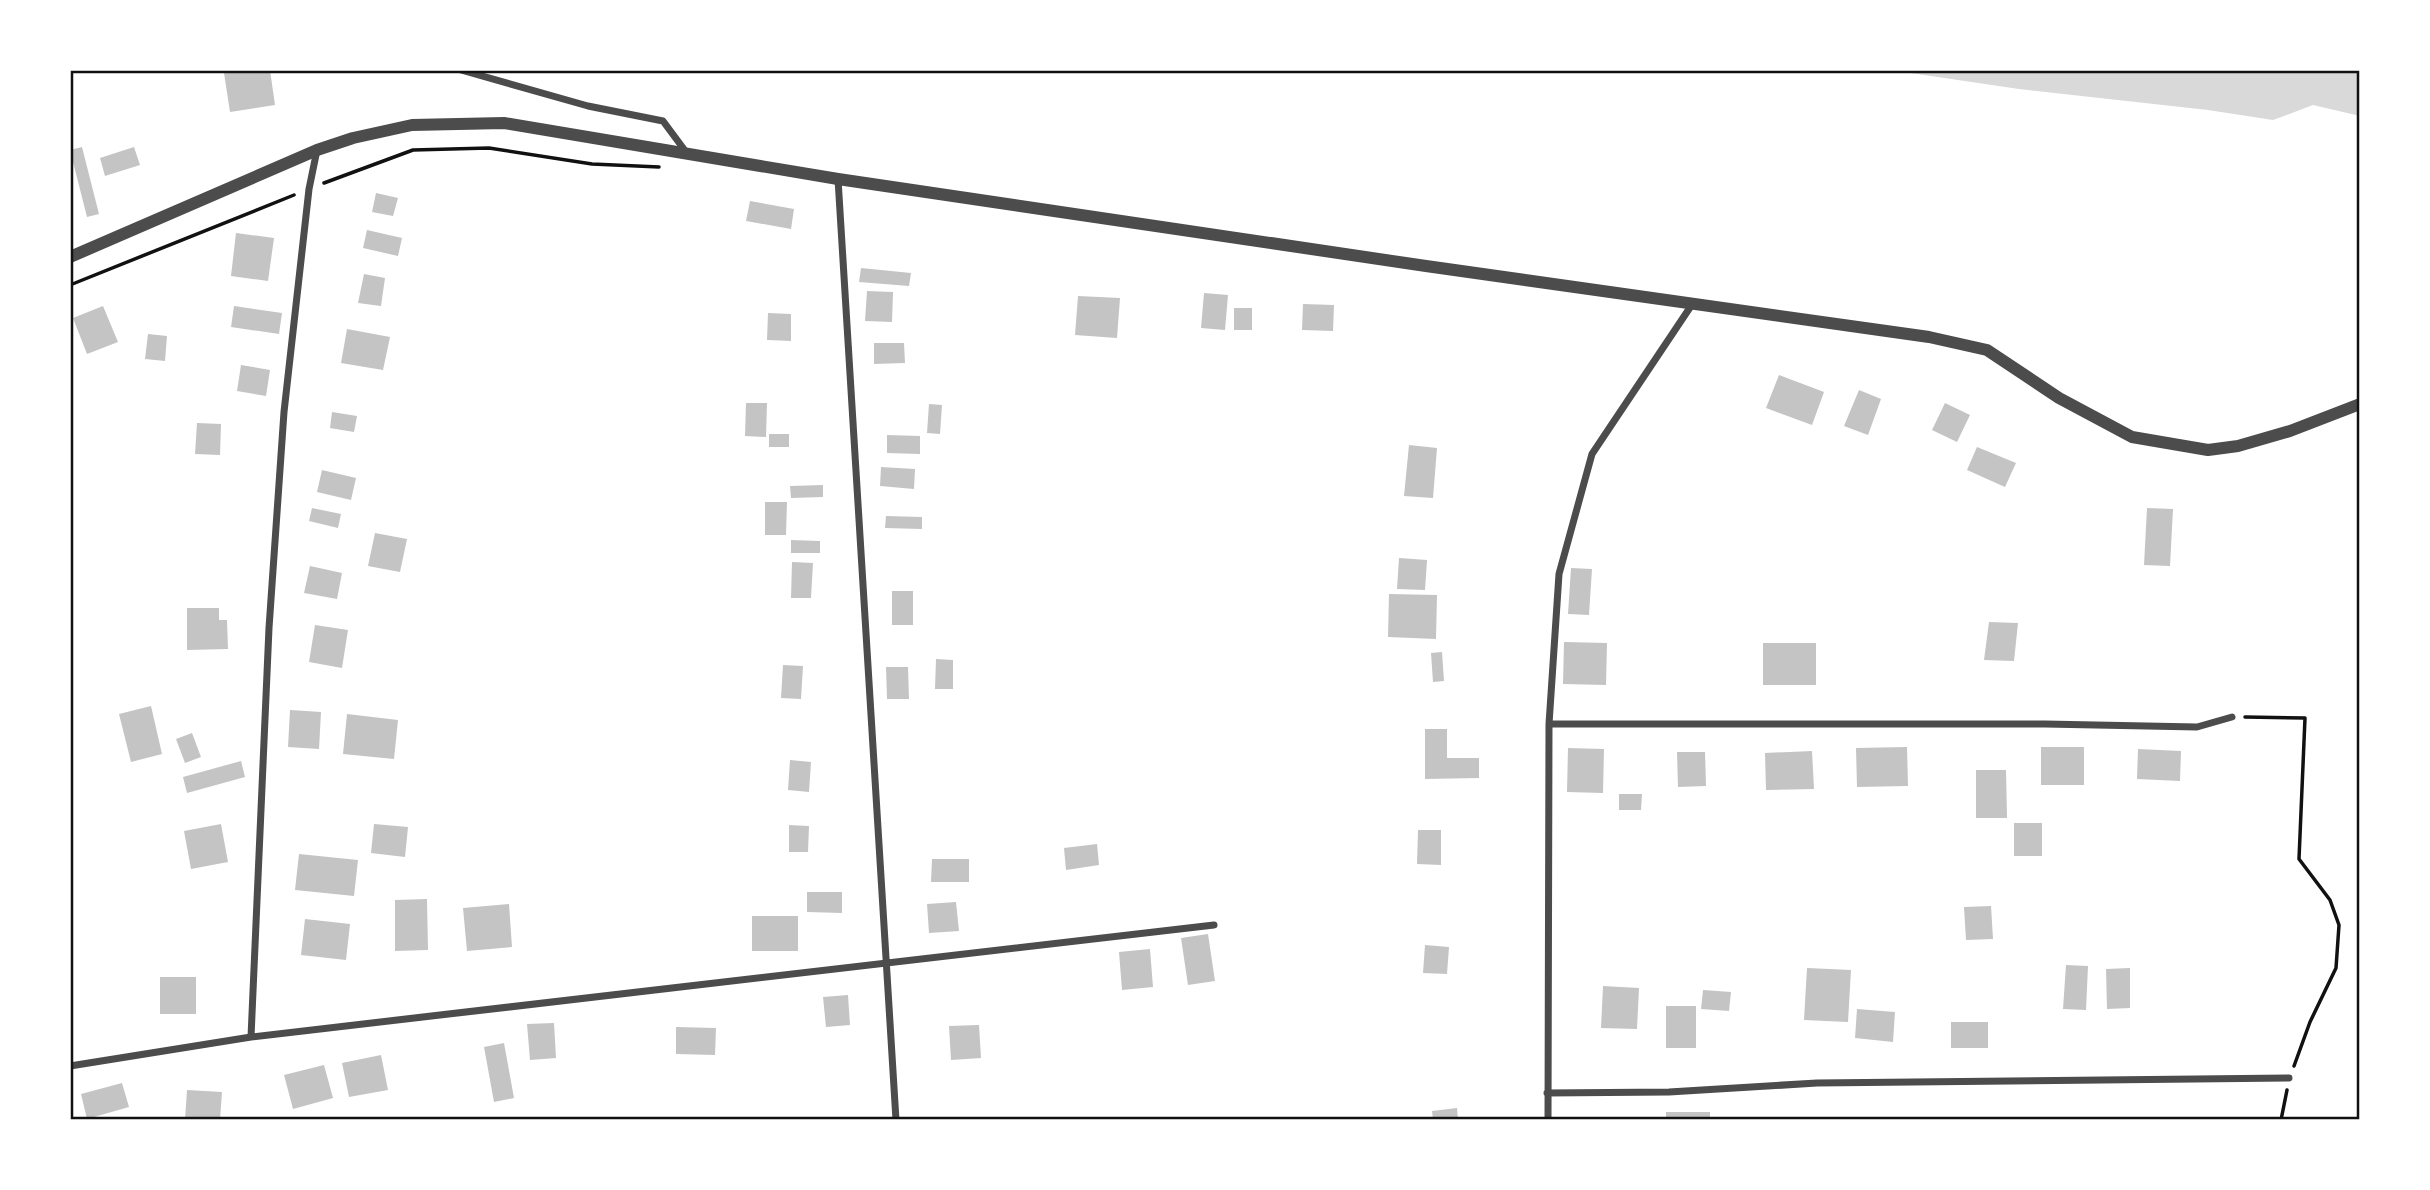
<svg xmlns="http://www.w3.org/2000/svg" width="2430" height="1190" viewBox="0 0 2430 1190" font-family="Ubuntu,sans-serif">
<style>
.water{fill:#d9d9d9}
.building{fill:#c4c4c4}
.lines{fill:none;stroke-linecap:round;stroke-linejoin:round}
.path{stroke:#111;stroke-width:3.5}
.minor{stroke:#4c4c4c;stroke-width:7}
.tertiary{stroke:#4c4c4c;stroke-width:12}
.neatline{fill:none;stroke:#111;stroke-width:2.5}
</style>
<rect width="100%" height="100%" fill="#fff"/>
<path class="water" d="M1890,70H2360V116L2313,105L2273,120L2208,110L2019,89Z"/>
<path class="building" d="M243,70H270L275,105L230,112L224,73Z
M82,147L99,214L87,217L70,150Z
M134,147L140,165L105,176L100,158Z
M376,193L398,198L393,216L372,212Z
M750,201L794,209L791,229L746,221Z
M367,230L402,238L398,256L363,248Z
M236,233L274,238L268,281L231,276Z
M861,268L911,273L909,286L859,282Z
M364,274L385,278L381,306L358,303Z
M867,291L893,292L892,322L865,321Z
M1204,293L1228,295L1225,330L1201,328Z
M1078,296L1120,298L1117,338L1075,335Z
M1303,304L1334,305L1333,331L1302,330Z
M103,306L118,342L87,354L73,318Z
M234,306L282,313L279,334L231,327Z
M1234,308H1252V330H1234Z
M768,313L791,314V341L767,340Z
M347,329L390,337L383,370L341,363Z
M148,334L167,336L165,361L145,359Z
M874,343H904L905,363L874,364Z
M241,365L270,370L266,396L237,391Z
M1779,375L1824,392L1812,425L1766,408Z
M1859,390L1881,399L1868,435L1844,426Z
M746,403H767L766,437L745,436Z
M1945,403L1970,415L1957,442L1932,430Z
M929,404L942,405L940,434L927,433Z
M332,412L357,416L354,432L330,428Z
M197,423L221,424L220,455L195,454Z
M769,434H789V447H769Z
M887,435L920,436V454L887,453Z
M1409,445L1437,448L1433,498L1404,496Z
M1977,447L2016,463L2005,487L1967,470Z
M881,467L915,469L914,489L880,486Z
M322,470L356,478L351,500L317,492Z
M823,485V497L791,498L790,486Z
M765,502H787L786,535H765Z
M312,508L341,514L338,528L309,521Z
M2147,508L2173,509L2170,566L2144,565Z
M886,516L922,517V529L885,528Z
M375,533L407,539L400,572L368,566Z
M791,540L820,541V553H791Z
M1399,558L1427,560L1425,590L1397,589Z
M792,562L813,563L811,598H791Z
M310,566L342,573L337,599L304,593Z
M1571,568L1592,569L1589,615L1568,614Z
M892,591H913V625H892Z
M1389,594L1437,595L1436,639L1388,637Z
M187,608H219V620H227L228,649L187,650Z
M1989,622L2018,623L2014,661L1984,660Z
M315,625L348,630L342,668L309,662Z
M1564,642L1607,643L1606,685L1563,684Z
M1763,643H1816V685H1763Z
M1442,652L1444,681L1433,682L1431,653Z
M936,659L953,660V689H935Z
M783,665L803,666L801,699L781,698Z
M886,667H908L909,699H887Z
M151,706L162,754L131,762L119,714Z
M290,710L321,712L319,749L288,747Z
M347,714L398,720L394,759L343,754Z
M1425,729H1447V758H1479V778L1425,779Z
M192,733L201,757L185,763L176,739Z
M1907,747L1908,786L1857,787L1856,748Z
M2041,747H2084V785H2041Z
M1568,748L1604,749L1603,793L1567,792Z
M2138,749L2181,751L2180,781L2137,779Z
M1812,751L1814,789L1766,790L1765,753Z
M1677,752H1705L1706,786L1678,787Z
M790,760L811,762L809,792L788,790Z
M241,761L245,777L187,793L183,777Z
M1976,770H2006L2007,818H1976Z
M1619,794H1642L1641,810H1619Z
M2014,823H2042V856H2014Z
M221,824L228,862L191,869L184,831Z
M374,824L408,827L405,857L371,853Z
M789,825L809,826L808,852H789Z
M1418,830H1441V865L1417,864Z
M1097,844L1099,865L1066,870L1064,848Z
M299,854L358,860L354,896L295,890Z
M932,859H969V882H931Z
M807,892H842V913L807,912Z
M427,899L428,950L395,951V900Z
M956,902L959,931L929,933L927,904Z
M509,904L512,947L467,951L463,908Z
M1991,906L1993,939L1966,940L1964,907Z
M752,916H798V951H752Z
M305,919L350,924L346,960L301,955Z
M1208,934L1215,981L1188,985L1181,938Z
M1425,945L1449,947L1447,974L1423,973Z
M1150,949L1153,987L1122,990L1119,952Z
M2066,965L2088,966L2086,1010L2063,1009Z
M1807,968L1851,970L1848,1022L1804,1020Z
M2130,968V1008L2107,1009L2106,969Z
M160,977H196V1014H160Z
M1603,986L1639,988L1637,1029L1601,1028Z
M1703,990L1731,992L1729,1011L1701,1009Z
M848,995L850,1025L826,1027L823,997Z
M1666,1006H1696V1048H1666Z
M1857,1009L1895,1012L1893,1042L1855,1038Z
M1951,1022H1988V1048H1951Z
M554,1023L556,1058L530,1060L527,1024Z
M979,1025L981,1058L951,1060L949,1026Z
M676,1027L716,1028L715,1055L676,1054Z
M504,1043L514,1098L494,1102L484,1047Z
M381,1055L388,1090L349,1097L342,1063Z
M324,1065L333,1098L293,1109L284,1075Z
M122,1083L129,1107L87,1119L81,1094Z
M187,1090L222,1092L220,1120H185Z
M1457,1108L1458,1120H1433L1432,1111Z
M1666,1112H1710V1120H1666Z"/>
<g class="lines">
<path class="path" d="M324,183L413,150L489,148L592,164L659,167
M70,285L294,195
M2245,717L2305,718L2299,859L2330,900L2339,925L2336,968L2310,1022L2294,1066
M2281,1120L2287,1090"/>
<path class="minor" d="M461,70L588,106L663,121L686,152
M838,179L896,1120
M1549,724H2045L2197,727L2232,717
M251,1037L269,628L284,412L309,189L317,150
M70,1066L251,1037L1214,925
M1547,1093L1669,1092L1817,1083L2289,1078
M1548,1120L1549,724L1559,574L1592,454L1693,303"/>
<path class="tertiary" d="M70,257L317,150L353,138L412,125L504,123L838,179L1426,266L1929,337L1987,350L2059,398L2132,437L2208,450L2238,446L2290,431L2360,404"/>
</g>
<rect width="2430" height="1190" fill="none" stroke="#ffffff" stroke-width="144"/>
<rect x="72" y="72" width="2286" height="1046" class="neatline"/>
</svg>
